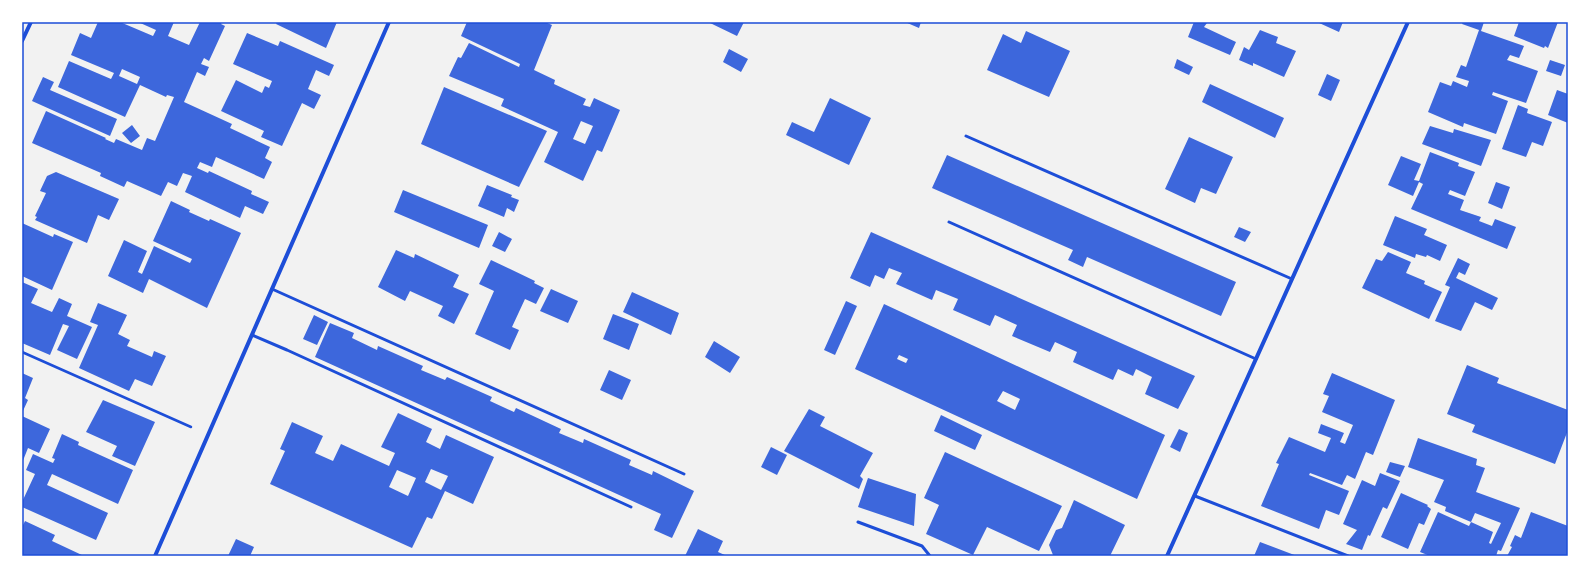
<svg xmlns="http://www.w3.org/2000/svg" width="1590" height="578" viewBox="0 0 1590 578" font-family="Signika,sans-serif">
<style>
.building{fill:#3d67dc;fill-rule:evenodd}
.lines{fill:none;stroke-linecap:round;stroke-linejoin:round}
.path{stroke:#1d4ed8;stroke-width:2.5}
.service{stroke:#1d4ed8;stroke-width:3}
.minor{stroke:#1d4ed8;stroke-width:4}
.neatline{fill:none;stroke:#1d4ed8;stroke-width:1.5}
</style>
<rect width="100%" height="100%" fill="#f2f2f2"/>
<path class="building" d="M98,22H120L153,36L156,30L138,22H174L168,36L189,45L200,22H222L221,24L225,26L209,61L204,58L201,64L209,67L205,76L197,72L184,102L232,124L230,128L270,147L265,158L272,162L264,179L216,157L212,167L200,162L197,168L208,173L209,171L252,191L251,194L269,202L263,214L245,206L240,218L185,192L192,176L183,173L177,186L168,182L161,196L127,181L124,187L100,176L101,173L32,143L46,111L106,138L105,139L114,143L116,139L142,150L147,138L155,141L174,97L167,95L166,97L140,85L125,117L58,87L69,61L111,79L114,73L71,55L80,33L91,38ZM122,69L140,77L137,84L119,76Z
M277,22H337L326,48L276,24Z
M467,22H545L552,25L534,70L555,80L554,84L586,99L583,105L590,107L594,98L620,110L602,152L597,150L583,181L544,162L558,132L501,106L504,99L449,76L458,57L461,58L469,43L519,67L520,64L461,36ZM581,121L593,126L585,144L573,139Z
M708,22H744L737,36Z
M905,22H921L919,28Z
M1194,22L1207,23L1204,27L1236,42L1230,55L1188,37Z
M1317,22H1343L1339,32Z
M1463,22H1484L1481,31L1524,46L1519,58L1510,55L1507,60L1538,71L1526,103L1493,92L1492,95L1508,101L1496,134L1464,123L1463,127L1428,112L1440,82L1451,86L1453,81L1467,87L1469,81L1456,77L1461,65L1466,67L1479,30L1462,24Z
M1519,22H1558L1548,48L1545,46L1544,48L1514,36Z
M1260,30L1278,37L1276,43L1296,51L1284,77L1253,63V66L1239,60L1244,47L1249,50Z
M1026,31L1070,51L1049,97L987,70L1003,34L1021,43Z
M247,33L278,46L280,41L334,65L329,76L316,70L308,89L321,95L314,109L302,103L282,146L261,137L264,131L221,111L236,80L262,93L265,86L269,88L272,81L233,64Z
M729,49L748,59L741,72L723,62Z
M1177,59L1193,67L1189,75L1174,68Z
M1550,60L1565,65L1561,76L1546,71Z
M1327,74L1340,80L1331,101L1318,95Z
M43,77L54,82L50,90L117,119L110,136L32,101Z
M1210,84L1284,118L1275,138L1202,102Z
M444,87L547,131L519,187L421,144Z
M1557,90L1568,94V123L1548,115Z
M830,98L871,118L849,165L786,135L792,122L814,132Z
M1518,105L1528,109L1527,113L1552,122L1543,146L1532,142L1526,157L1502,149Z
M132,125L140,136L131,143L122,133Z
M1430,126L1453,133L1454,129L1491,140L1481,166L1422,144Z
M1189,137L1233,157L1216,194L1201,188L1195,203L1165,189Z
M1430,152L1459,163L1458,166L1475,172L1465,196L1450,190L1448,194L1464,200L1460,210L1481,217L1479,221L1492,226L1495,219L1516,227L1507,249L1411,209L1423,184L1419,182L1413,196L1388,185L1401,156L1421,164L1414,180L1419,181Z
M947,155L1236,282L1221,316L1087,257L1083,267L1068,260L1073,250L932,188Z
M56,172L119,199L109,220L98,215L87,243L35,220L37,217L35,216L46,193L40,191L47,176Z
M1496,182L1510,187L1502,209L1488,203Z
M487,185L512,195L511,197L519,200L514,212L507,208L504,217L478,206Z
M403,190L488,225L479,248L394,212Z
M171,201L190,210L189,212L209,221L210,219L241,233L207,308L149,279L143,293L108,276L124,240L147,251L138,272L142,274L154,246L190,263L192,259L153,241Z
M1395,216L1427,229L1424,235L1447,245L1440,261L1427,255L1426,257L1416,254L1415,258L1383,245Z
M22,223L53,237L54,234L73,242L52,290L22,276Z
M1239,227L1251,232L1245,242L1234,237Z
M499,232L512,239L505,252L492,246Z
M871,232L1195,376L1178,409L1145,394L1152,377L1136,369L1133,376L1118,369L1113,380L1073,362L1077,352L1055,342L1050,352L1012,336L1017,325L995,315L990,326L953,310L958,299L936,290L932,300L896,284L902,273L889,268L884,279L875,275L870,287L850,278Z
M396,250L414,258L415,254L459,275L453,287L469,294L454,324L438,316L443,306L410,291L405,301L378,287Z
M1388,252L1411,262L1406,273L1425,281L1424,284L1442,292L1429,319L1362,288L1376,259L1382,261Z
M1458,258L1470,264L1465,275L1459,272L1456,278L1498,298L1492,310L1475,302L1461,331L1435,321L1450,287L1445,285Z
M491,260L535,281L534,283L544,288L536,304L525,299L512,327L519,330L510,350L475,334L494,291L479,284Z
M22,282L38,289L31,303L52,312L59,298L72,304L67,316L92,327L77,359L57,350L69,326L63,324L50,355L22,343Z
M551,289L578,301L568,323L540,311Z
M632,292L679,313L671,335L623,312Z
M846,301L857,306L835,355L824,350Z
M98,303L127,315L118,334L130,340L127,346L152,357L154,351L166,356L152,386L135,379L129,391L79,368L98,325L90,322Z
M884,304L1165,435L1137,499L855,369ZM899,355L908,359L906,363L897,359ZM1003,391L1020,399L1015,410L997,401Z
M613,314L639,324L629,350L603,339Z
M314,315L328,322L317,345L303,339Z
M330,323L354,333L352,338L377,350L378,346L423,366L421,370L445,380L447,377L492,397L490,401L514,412L516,408L561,429L559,433L583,443L584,439L631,460L629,465L652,475L653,471L694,491L672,538L654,530L661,514L315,357Z
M714,341L740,357L730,373L705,357Z
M1467,365L1499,378L1497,383L1568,410V430L1555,464L1472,432L1475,425L1447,414Z
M609,370L631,380L622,400L600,390Z
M22,373L33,378L25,398L28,400L22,413Z
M1332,373L1395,400L1373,455L1366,452L1355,479L1347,475L1342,485L1310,473L1309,475L1349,491L1339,515L1326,510L1319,529L1261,506L1279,464L1276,463L1289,437L1325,452L1331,438L1318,433L1321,424L1344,433L1340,442L1345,444L1353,425L1322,412L1329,396L1323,394Z
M103,400L155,422L135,466L112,456L117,446L86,432Z
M809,409L825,417L820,426L873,453L860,476L863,479L859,489L784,451Z
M398,413L432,429L426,442L440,449L446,435L494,457L473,504L445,491L432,519L427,517L412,548L270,484L285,451L280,449L292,422L323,436L315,453L333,461L341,444L389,466L395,453L381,447ZM431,469L448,476L441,490L425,482ZM397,470L416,478L408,496L389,487Z
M941,415L982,435L975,450L934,431Z
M22,416L50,429L39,453L28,448L22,463Z
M1179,429L1188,433L1180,452L1170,447Z
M62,434L79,442L78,445L133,470L118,504L52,474L47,485L108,513L96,540L22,507V502L35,474L26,470L33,454L53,463L55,459L52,458Z
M1418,438L1477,459L1476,465L1485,468L1476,492L1520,508L1501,551L1498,550L1496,556H1430L1420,552L1438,512L1469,526L1471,522L1445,511L1446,507L1434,502L1444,480L1408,467ZM1475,513L1501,523L1491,544L1489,543L1493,532L1471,522Z
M771,447L787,455L777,475L761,467Z
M945,452L1062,506L1039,551L987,527L973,555L926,534L939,505L924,498Z
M1390,462L1405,466L1400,477L1386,472Z
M1380,473L1400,481L1387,509L1383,507L1370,536L1368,535L1362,550L1346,544L1357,530L1343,524L1362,480L1375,486Z
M868,478L916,494L914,526L858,507Z
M1401,493L1428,505L1427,506L1431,509L1424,525L1419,523L1408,549L1381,537Z
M1074,500L1125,525L1110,556L1053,555L1049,545L1056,530L1062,528Z
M1531,512L1568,526V556H1507L1512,547L1510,546L1515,535L1521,538Z
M25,521L55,535L52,541L84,556H22V527Z
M698,529L723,541L718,552L727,556H685Z
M236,539L254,547L250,556H228Z
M1260,542L1297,556H1254Z"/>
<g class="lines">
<path class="path" d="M22,352L191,427"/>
<path class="service" d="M966,136L1292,279
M949,222L1256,359
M272,289L684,474
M252,335L287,350L631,507
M1195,496L1348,556
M858,522L922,546L930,556"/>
<path class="minor" d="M22,41L31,22
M155,556L389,22
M1167,556L1408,22"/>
</g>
<rect width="1590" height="578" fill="none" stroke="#ffffff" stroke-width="46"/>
<rect x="23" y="23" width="1544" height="532" class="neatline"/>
</svg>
